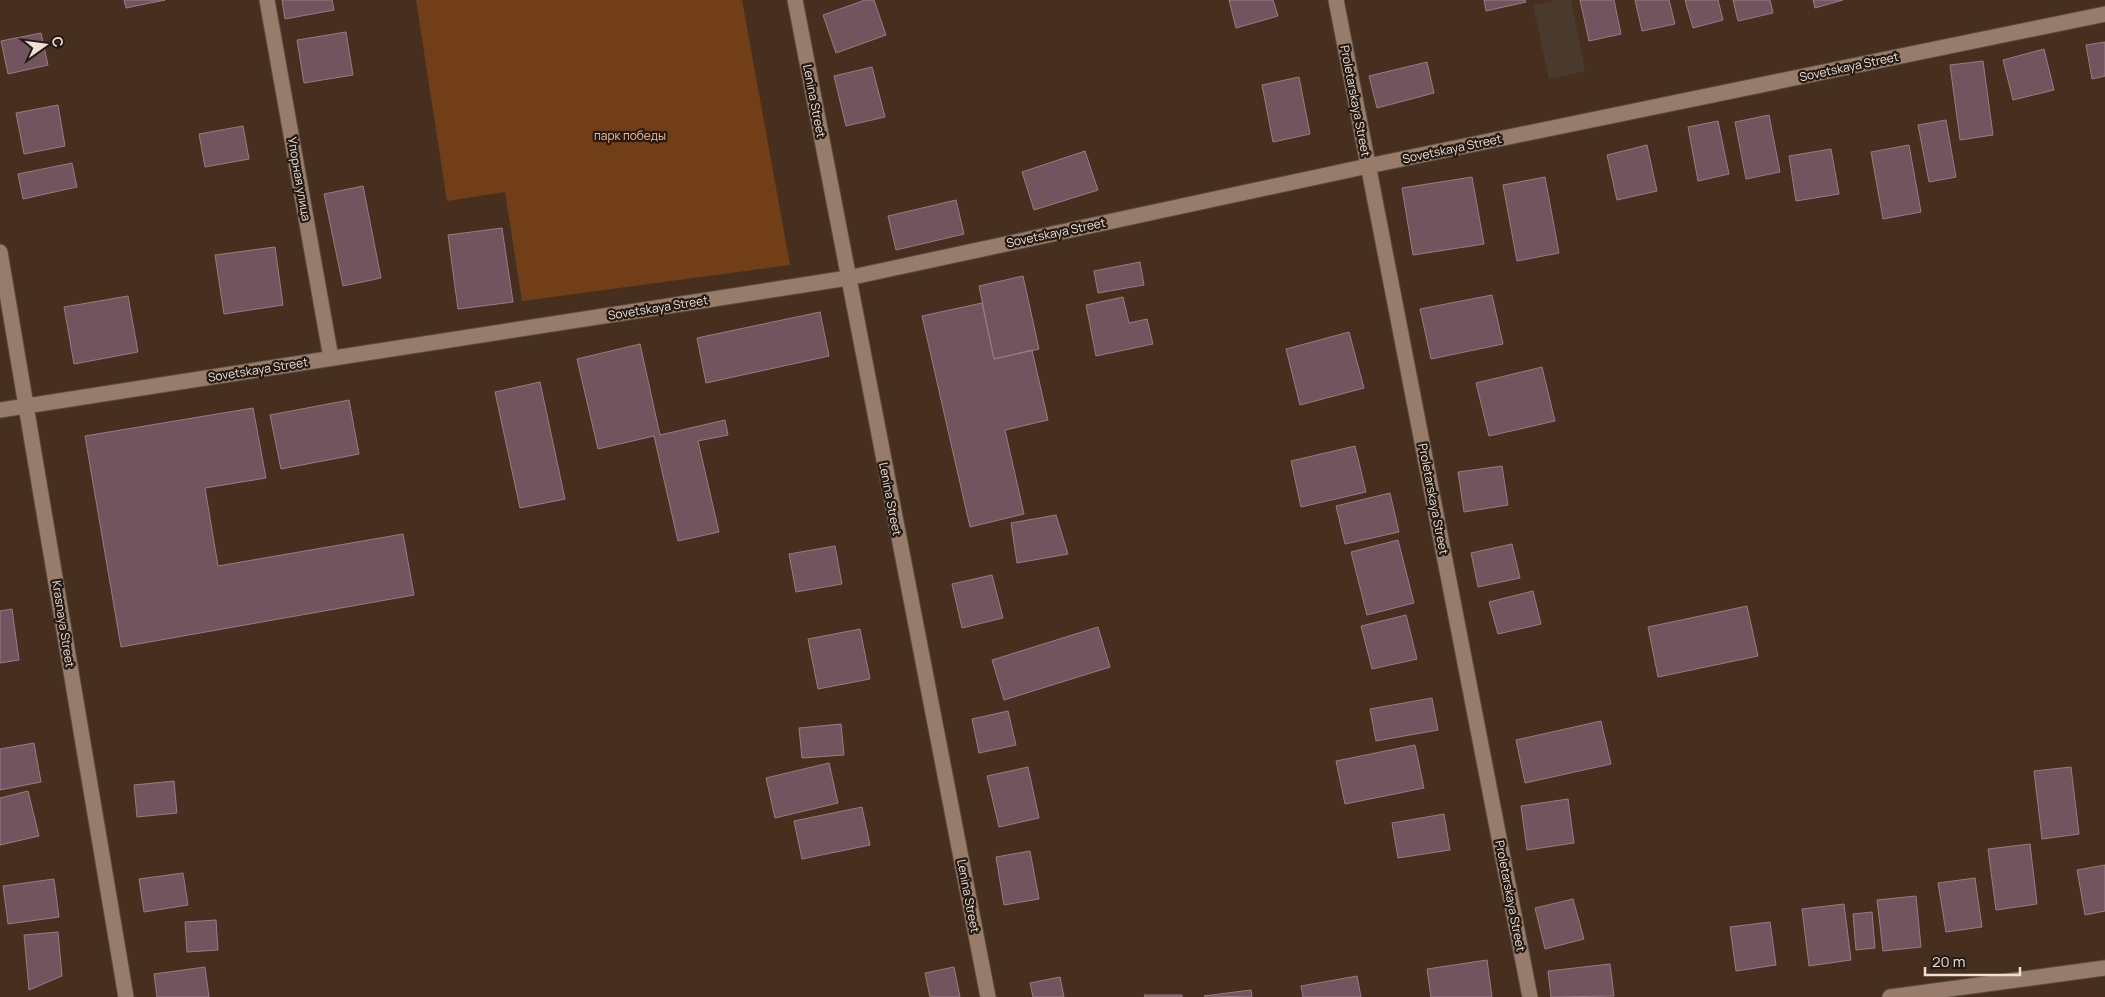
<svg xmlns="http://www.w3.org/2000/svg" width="2105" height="997" viewBox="0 0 2105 997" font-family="Manrope,sans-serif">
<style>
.education{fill:#493a2d}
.green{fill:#723e18}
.building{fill:#72545e;stroke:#9a7a85}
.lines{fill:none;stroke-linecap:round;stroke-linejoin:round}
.minor-casing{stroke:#5e4b3d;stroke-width:17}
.minor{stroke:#977c6b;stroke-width:15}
.labels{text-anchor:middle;stroke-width:4.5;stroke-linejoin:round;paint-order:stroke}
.street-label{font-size:12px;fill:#eedfd5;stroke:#251a13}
.park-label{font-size:12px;fill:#fbb98e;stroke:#251a13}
</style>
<rect width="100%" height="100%" fill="#472f20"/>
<path class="education" d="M1557,0H1571L1585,71L1549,79L1533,5Z"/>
<path class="green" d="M416,0H742L790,265L522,301L505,192L447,201Z"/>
<path class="building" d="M124,0H165L126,8Z
M282,0H332L334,10L285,19Z
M865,0H874L886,35L836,53L823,15Z
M1229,0H1273L1278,16L1236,28Z
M1484,0H1525L1526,2L1486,11Z
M1580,0H1614L1621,34L1589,41Z
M1635,0H1669L1675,24L1642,31Z
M1685,0H1718L1723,20L1693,28Z
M1733,0H1770L1773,13L1738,21Z
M1813,0H1843L1815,8Z
M346,32L353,75L304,83L297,40Z
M41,33L48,65L8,74L1,41Z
M2105,42V76L2092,79L2086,45Z
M2044,49L2054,90L2013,100L2003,60Z
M1983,61L1993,135L1960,140L1950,65Z
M1427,62L1434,93L1377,108L1369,76Z
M872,67L885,117L846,126L834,76Z
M1299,77L1310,134L1273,142L1262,85Z
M58,105L65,146L24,154L16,113Z
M1769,115L1780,172L1746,179L1735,122Z
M1946,120L1956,177L1929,182L1918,125Z
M1718,121L1729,174L1698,181L1688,127Z
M243,126L249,159L205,167L199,134Z
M1647,145L1657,191L1617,200L1607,155Z
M1909,145L1921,212L1883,219L1871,152Z
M1831,149L1839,194L1796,201L1789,156Z
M1085,151L1098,190L1034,210L1022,172Z
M72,163L77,187L23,199L18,174Z
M1472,177L1484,244L1413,255L1402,188Z
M1545,177L1559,253L1517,261L1503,185Z
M363,186L381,278L343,286L324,194Z
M956,200L964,234L896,250L888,216Z
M502,228L513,302L458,309L448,235Z
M275,247L283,305L224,314L215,255Z
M1140,262L1144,285L1098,293L1094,271Z
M1023,276L1039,349L994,359L979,286Z
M1492,295L1503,344L1431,359L1420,309Z
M128,296L138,352L74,364L64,307Z
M1123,297L1129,323L1147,319L1153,344L1096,356L1086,305Z
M982,303L994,359L1032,350L1048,420L1005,430L1024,514L970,527L922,316Z
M820,312L829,356L706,383L697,338Z
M1349,332L1364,388L1300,405L1286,349Z
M640,344L660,435L725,420L728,435L698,441L719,532L678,541L654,436L598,449L577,359Z
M1542,367L1555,421L1489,436L1476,383Z
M540,382L565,499L520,508L495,392Z
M349,400L359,454L281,469L270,415Z
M253,408L266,478L205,488L218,566L403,534L414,595L121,647L85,436Z
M1355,446L1366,492L1301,507L1291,461Z
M1502,466L1508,505L1464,512L1458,472Z
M1390,493L1399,532L1345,544L1336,506Z
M1056,515L1068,554L1017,563L1011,523Z
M1398,540L1414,603L1367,615L1351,552Z
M1512,544L1520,578L1478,587L1471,553Z
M835,546L842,584L796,592L789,554Z
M992,575L1003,618L962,628L952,584Z
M1533,591L1541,624L1498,634L1489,602Z
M1747,606L1758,656L1658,677L1648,627Z
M12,609L19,660L0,663V611Z
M1406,615L1417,659L1372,669L1361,626Z
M1098,627L1110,667L1004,700L992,660Z
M860,629L870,679L818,689L808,639Z
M1432,698L1438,730L1376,741L1370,709Z
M1008,711L1016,745L979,753L972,719Z
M1601,721L1611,764L1525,783L1516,740Z
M841,724L844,755L802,758L799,728Z
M34,743L41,782L0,790V749Z
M1415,745L1424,788L1345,804L1336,761Z
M829,763L838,803L775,818L766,778Z
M1028,767L1039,818L999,827L987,776Z
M2071,767L2079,834L2042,839L2034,771Z
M174,781L177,813L137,817L134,785Z
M28,791L39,836L0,845V798Z
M1568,799L1574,843L1527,850L1521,806Z
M862,807L870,845L802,859L794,821Z
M1444,814L1450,850L1398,858L1392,823Z
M2030,844L2037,904L1996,910L1988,849Z
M1030,851L1039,899L1004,905L996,857Z
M2105,865V911L2085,915L2077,870Z
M183,873L188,905L144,912L139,879Z
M1975,878L1982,927L1946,932L1938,883Z
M54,879L59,917L8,924L3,886Z
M1916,896L1921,947L1883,951L1877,900Z
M1573,899L1584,939L1545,949L1535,908Z
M1844,904L1851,960L1809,966L1802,909Z
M1872,912L1875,948L1856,950L1853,914Z
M216,920L218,950L187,952L185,922Z
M1770,922L1776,965L1736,971L1730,927Z
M58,932L62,976L29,990L24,935Z
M1487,960L1492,997H1431L1427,969Z
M1610,964L1614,996L1551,997L1548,971Z
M205,967L209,997H157L154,974Z
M954,967L960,997H930L925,973Z
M1357,976L1361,997H1303L1301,986Z
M1060,977L1064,997H1033L1030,983Z
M1251,990L1252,997L1204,996Z
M1144,995H1182V997H1145Z"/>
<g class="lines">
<g class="minor-casing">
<path id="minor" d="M267,0L331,358
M795,0L988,997
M1336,0L1530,997
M0,252L126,997
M0,410L848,278L1368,166L2105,14
M1890,997L2105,968"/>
</g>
<use href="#minor" class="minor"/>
</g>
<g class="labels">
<g class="street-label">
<text transform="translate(1849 67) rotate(-12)" y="4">Sovetskaya Street</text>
<text transform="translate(814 101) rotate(79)" y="4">Lenina Street</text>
<text transform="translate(1355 101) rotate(79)" y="4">Proletarskaya Street</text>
<text transform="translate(1452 149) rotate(-12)" y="4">Sovetskaya Street</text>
<text transform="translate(299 179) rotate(80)" y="4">Упорная улица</text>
<text transform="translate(1056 233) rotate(-12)" y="4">Sovetskaya Street</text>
<text transform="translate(658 308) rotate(-9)" y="4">Sovetskaya Street</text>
<text transform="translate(258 370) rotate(-9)" y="4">Sovetskaya Street</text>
<text transform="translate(890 499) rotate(79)" y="4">Lenina Street</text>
<text transform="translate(1433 499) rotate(79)" y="4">Proletarskaya Street</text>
<text transform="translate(63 624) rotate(81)" y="4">Krasnaya Street</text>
<text transform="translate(968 896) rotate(79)" y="4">Lenina Street</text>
<text transform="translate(1510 896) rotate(79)" y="4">Proletarskaya Street</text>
</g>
<g class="park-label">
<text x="630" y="140">парк победы</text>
</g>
</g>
<g transform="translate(45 45) rotate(76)" stroke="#251a13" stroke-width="4" paint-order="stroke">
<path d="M0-4L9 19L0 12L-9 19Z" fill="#eedfd5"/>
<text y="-8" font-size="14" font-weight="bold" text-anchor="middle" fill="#eedfd5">С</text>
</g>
<path d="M1925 967v8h95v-8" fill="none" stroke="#eedfd5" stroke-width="2.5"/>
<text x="1932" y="967" font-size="15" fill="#eedfd5" stroke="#251a13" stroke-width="4" paint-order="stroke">20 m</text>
</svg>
